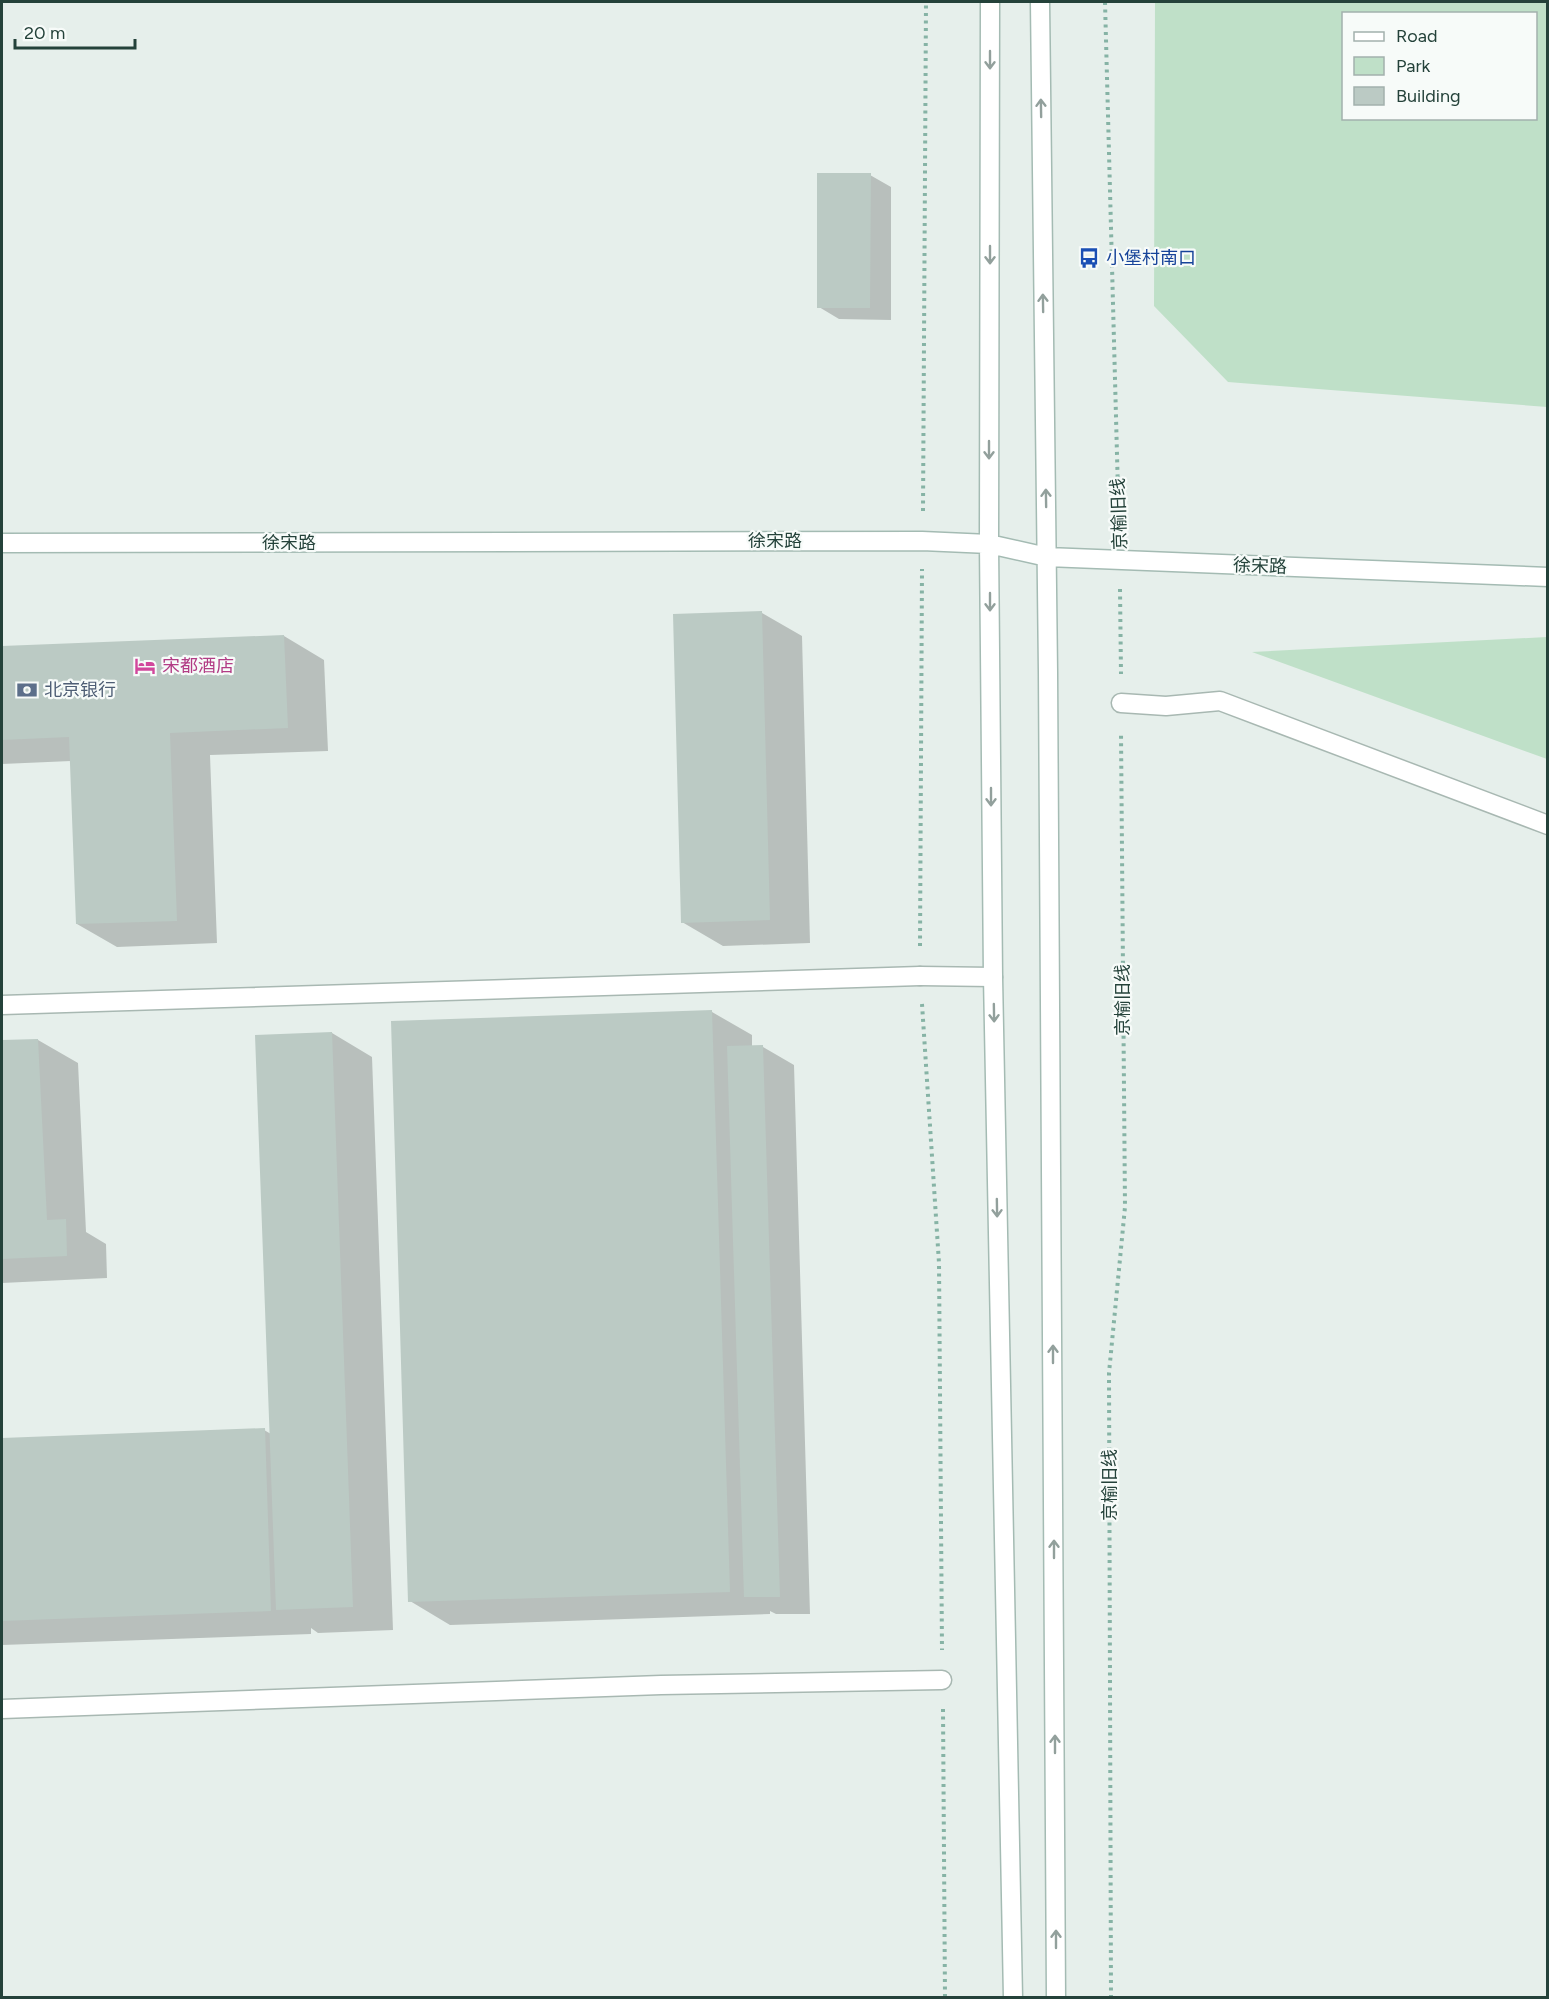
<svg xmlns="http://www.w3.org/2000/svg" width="1549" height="1999" viewBox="0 0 1549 1999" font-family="Figtree,'Noto Sans SC',sans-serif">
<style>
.green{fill:#bfe0c8;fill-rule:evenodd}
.shadow{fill:#0003}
.building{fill:#bbcac4}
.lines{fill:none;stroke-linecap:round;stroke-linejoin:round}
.lane-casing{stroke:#a8b8b2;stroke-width:21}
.street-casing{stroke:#a8b8b2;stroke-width:21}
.secondary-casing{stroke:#a4bbb3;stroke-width:21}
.path{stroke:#86b3a5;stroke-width:4;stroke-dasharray:3 4.5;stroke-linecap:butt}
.lane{stroke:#fff;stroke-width:18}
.street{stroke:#fff;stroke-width:18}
.secondary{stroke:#fff;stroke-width:18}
.oneway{stroke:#92a09c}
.labels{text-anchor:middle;stroke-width:4.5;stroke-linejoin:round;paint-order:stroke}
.transit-label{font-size:18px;fill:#164399;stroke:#f7fbf9;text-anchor:start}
.street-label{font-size:18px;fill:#24423a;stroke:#f7fbf9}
.hotel-label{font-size:18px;fill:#b23c85;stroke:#f7fbf9;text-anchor:start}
.service-label{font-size:18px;fill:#4e5e75;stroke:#f7fbf9;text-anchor:start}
</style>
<rect width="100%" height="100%" fill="#e6efeb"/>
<path class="green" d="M1155,2H1547V407L1228,382L1154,306ZM1344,14H1536V118H1344Z
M1547,637V759L1252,652Z"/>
<path class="shadow" d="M870,175L891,187V320L839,319L819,307Z
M762,613L802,636L810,943L723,946L682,922Z
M284,636L324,660L328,751L210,755L217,943L117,947L77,924L71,761L2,764V648Z
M712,1012L752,1035V1047H763L794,1065L810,1614H776L770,1611V1614L450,1625L410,1601Z
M332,1033L372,1057L393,1630L318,1633L311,1628V1634L2,1645V1439L264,1430L271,1434Z
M38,1040L78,1063L86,1232L106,1244L107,1278L2,1283V1042Z"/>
<path class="building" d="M817,173H871L870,308H817Z
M762,611L770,920L681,923L673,614Z
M284,635L288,728L170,733L177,921L76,924L69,737L2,740V646Z
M712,1010L730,1592L408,1602L391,1021Z
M332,1032L353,1607L276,1610L255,1035Z
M38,1039L47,1220L66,1219L67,1256L2,1259V1040Z
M763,1045L780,1597H744L727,1046Z
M265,1428L271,1611L2,1621V1438Z"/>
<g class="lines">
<g class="lane-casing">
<path id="lane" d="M2,1005L920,976
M2,1709L661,1685L942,1680"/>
</g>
<g class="street-casing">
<path id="street" d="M1121,703L1166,706L1220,701L1548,825
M920,976L993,977"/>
</g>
<g class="secondary-casing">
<path id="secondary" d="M990,2L989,544L993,977L1013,1998
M1040,2L1048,672L1056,1998
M2,543L922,541L989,544L1047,557L1548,577"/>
</g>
<path class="path" d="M1105,2L1119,530
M923,511L926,2
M1120,589L1121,674
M920,946L922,569
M922,1004L939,1263L942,1650
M943,1709L945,1998
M1111,1998L1109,1373L1125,1207L1121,733"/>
<use href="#lane" class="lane"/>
<use href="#street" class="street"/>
<use href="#secondary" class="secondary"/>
</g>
<defs><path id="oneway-shaft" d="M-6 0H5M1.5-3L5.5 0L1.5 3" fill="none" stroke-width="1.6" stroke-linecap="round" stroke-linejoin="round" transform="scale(1.5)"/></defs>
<g class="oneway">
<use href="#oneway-shaft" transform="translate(990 60) rotate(90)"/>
<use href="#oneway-shaft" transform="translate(1041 108) rotate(-91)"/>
<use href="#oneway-shaft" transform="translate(990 255) rotate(90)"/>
<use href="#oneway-shaft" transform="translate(1043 303) rotate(-91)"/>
<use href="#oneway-shaft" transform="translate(989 450) rotate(90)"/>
<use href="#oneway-shaft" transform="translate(1046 498) rotate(-91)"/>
<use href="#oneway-shaft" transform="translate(990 602) rotate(90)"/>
<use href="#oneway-shaft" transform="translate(991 797) rotate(90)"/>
<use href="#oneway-shaft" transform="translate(994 1013) rotate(89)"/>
<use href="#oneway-shaft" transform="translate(997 1208) rotate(89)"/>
<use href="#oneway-shaft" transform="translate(1053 1354) rotate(-90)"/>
<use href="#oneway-shaft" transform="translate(1054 1549) rotate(-90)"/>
<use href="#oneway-shaft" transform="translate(1055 1744) rotate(-90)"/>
<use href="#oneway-shaft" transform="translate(1056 1939) rotate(-90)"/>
</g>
<defs>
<g id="bus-bare" transform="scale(1.62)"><path d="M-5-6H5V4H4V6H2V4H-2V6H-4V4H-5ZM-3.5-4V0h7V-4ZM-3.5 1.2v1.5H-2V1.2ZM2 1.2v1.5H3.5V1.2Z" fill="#1a4fb4" stroke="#f7fbf9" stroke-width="2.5" paint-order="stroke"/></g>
<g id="hotel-bare" transform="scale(1.62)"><path d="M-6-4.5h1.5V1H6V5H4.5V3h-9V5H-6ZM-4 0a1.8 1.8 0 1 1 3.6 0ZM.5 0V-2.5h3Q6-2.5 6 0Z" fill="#d1479c" stroke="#f7fbf9" stroke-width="2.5" paint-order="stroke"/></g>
<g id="bank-bare" transform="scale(1.62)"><path d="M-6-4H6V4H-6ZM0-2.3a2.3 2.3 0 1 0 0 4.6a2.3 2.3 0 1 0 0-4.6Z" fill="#5c6f8a" stroke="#f7fbf9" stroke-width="2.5" paint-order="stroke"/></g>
</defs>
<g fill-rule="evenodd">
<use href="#bus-bare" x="1089" y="258"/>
<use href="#hotel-bare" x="145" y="666"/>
<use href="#bank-bare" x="27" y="690"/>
</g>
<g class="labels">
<g class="transit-label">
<text x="1106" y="264">小堡村南口</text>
</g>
<g class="street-label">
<text transform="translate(1119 514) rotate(-92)" y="6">京榆旧线</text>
<text x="775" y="547">徐宋路</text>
<text x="289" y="549">徐宋路</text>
<text transform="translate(1260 566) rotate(2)" y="6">徐宋路</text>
<text transform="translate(1123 1000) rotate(-90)" y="6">京榆旧线</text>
<text transform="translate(1110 1485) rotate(-90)" y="6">京榆旧线</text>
</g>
<g class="hotel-label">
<text x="162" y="672">宋都酒店</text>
</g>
<g class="service-label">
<text x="44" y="696">北京银行</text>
</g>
</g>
<rect width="1549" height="1999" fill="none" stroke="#24423a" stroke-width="6"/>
<rect x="1342" y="12" width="195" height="108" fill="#f7fbf9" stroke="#a3b1ad" stroke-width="1.5"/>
<rect x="1354" y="32" width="30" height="9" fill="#ffffff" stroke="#a3b1ad" stroke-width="1.5"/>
<text x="1396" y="42" font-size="18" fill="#24423a">Road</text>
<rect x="1354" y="57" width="30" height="18" fill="#bfe0c8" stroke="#a3b1ad" stroke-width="1.5"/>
<text x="1396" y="72" font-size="18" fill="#24423a">Park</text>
<rect x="1354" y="87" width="30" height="18" fill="#bbcac4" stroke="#a3b1ad" stroke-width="1.5"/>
<text x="1396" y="102" font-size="18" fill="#24423a">Building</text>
<path d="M15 39v9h120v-9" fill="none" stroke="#24423a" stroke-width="3"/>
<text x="24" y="39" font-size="18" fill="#24423a" stroke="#f7fbf9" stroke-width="4.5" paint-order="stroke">20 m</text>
</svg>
